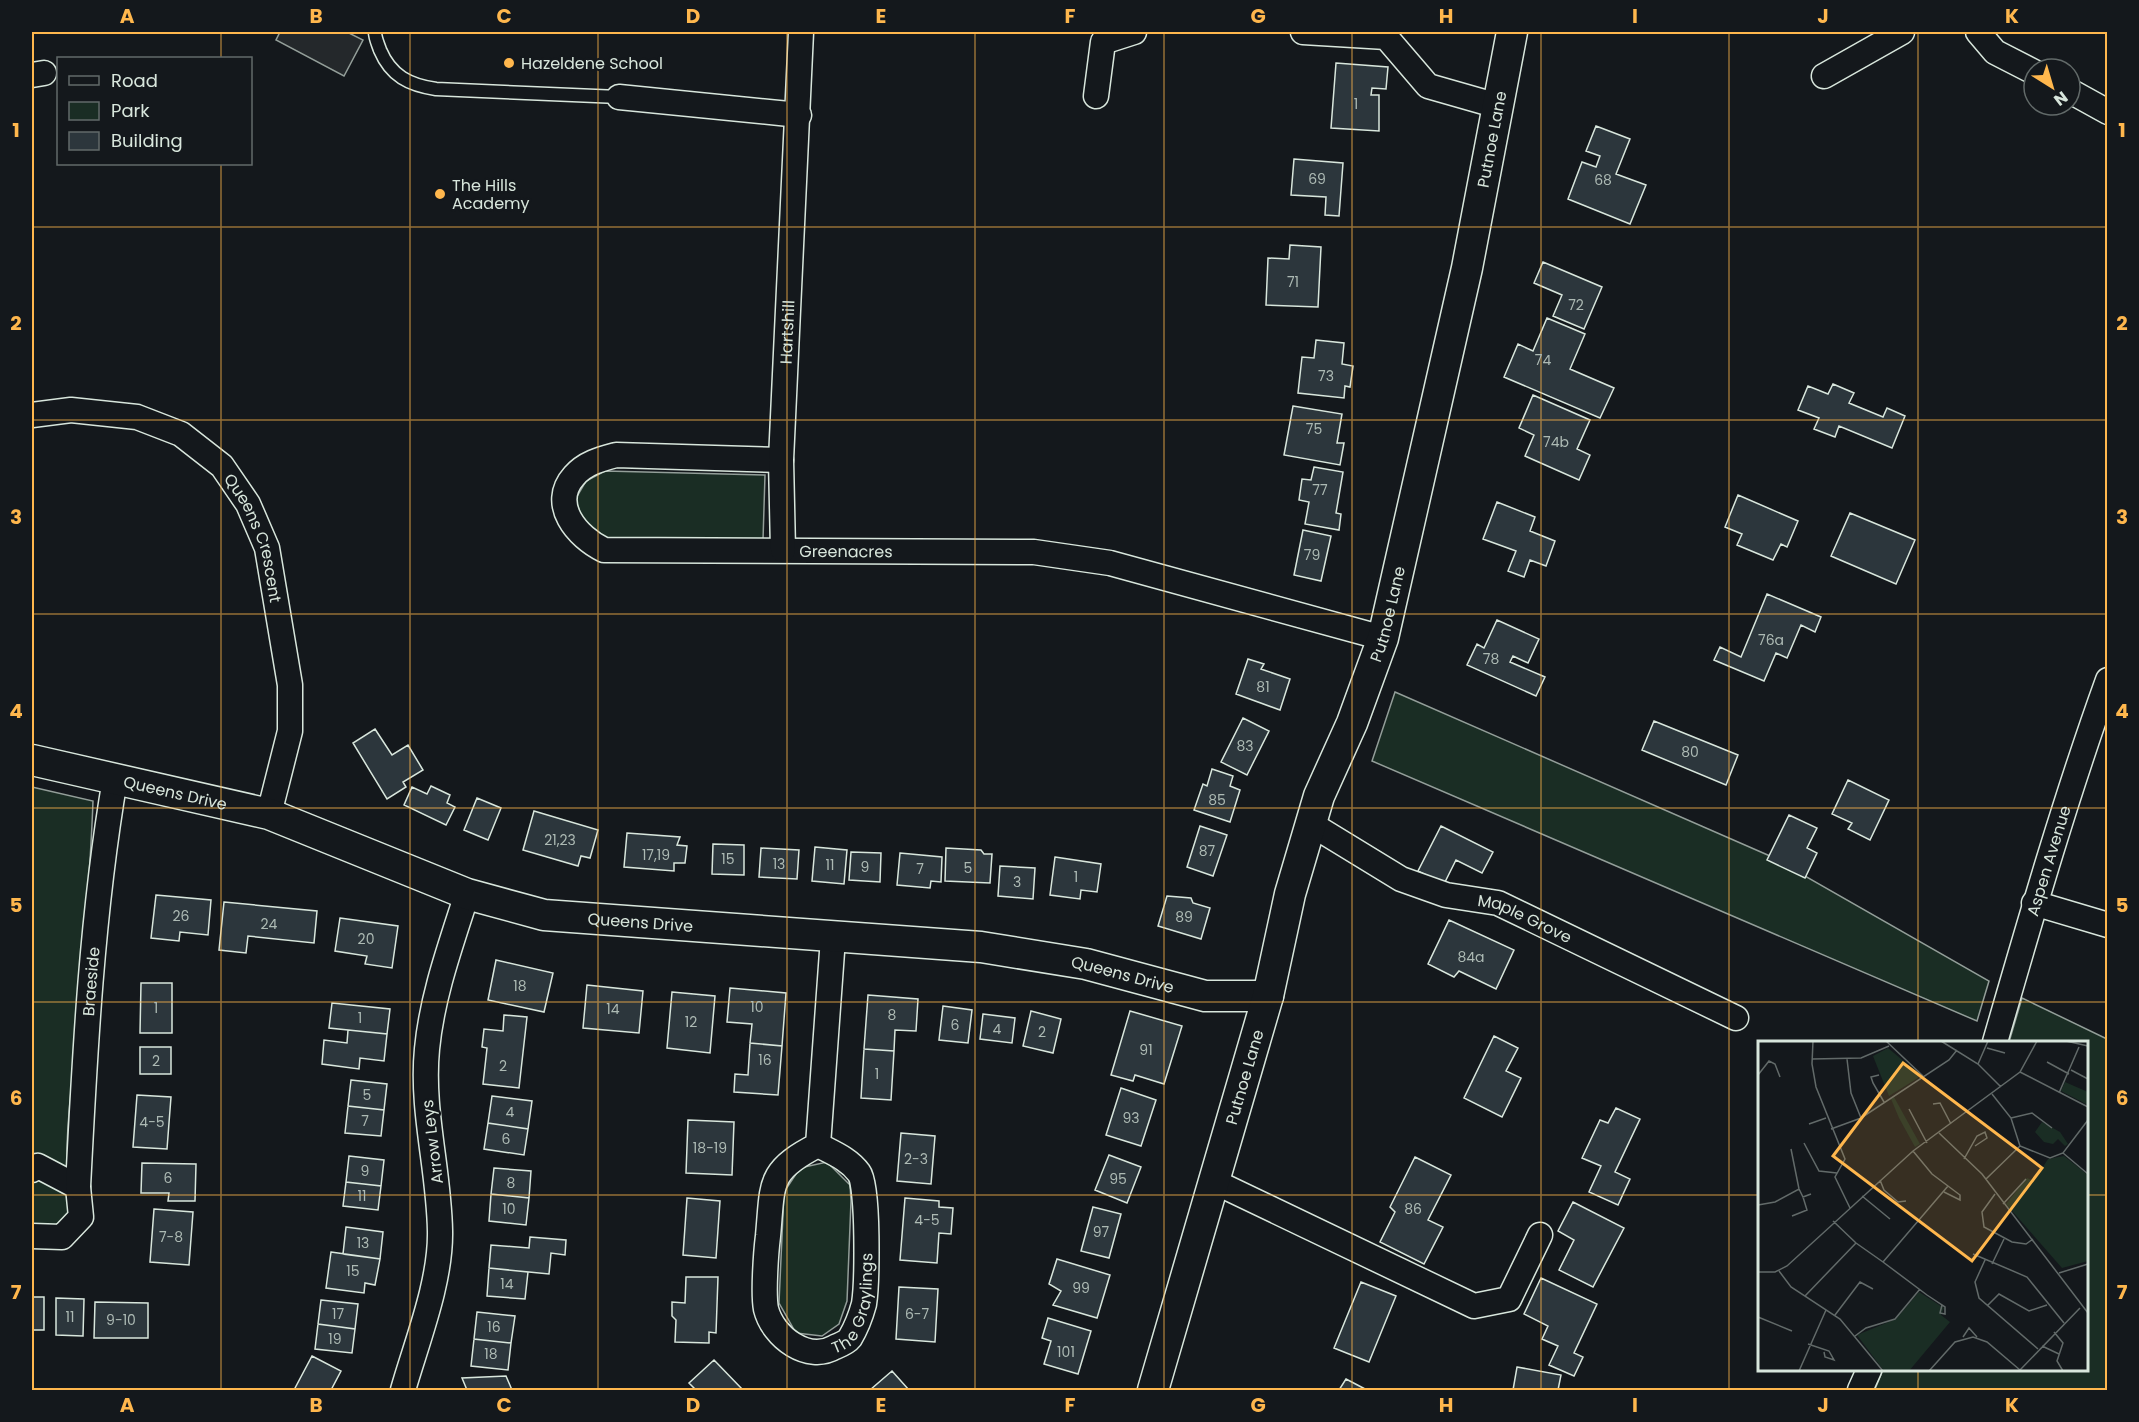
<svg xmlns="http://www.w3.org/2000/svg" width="2139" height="1422" viewBox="0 0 2139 1422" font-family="Poppins,sans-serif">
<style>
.green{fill:#1a2d24;stroke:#939e99;stroke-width:1.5}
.parking{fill:#24282b;stroke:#939e99;stroke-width:1.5}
.building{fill:#2c363c;stroke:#d8e6dc;stroke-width:1.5}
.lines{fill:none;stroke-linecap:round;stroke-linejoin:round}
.service-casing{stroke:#d8e6dc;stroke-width:15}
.minor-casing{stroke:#d8e6dc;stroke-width:27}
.tertiary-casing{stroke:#d8e6dc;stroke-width:33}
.service{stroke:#14181c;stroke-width:12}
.minor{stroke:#14181c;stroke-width:24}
.tertiary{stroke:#14181c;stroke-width:30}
.grid{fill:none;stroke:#ffb74d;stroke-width:1.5;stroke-opacity:0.55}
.poi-dot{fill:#ffb74d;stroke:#14181c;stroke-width:2}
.labels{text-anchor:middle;stroke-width:4.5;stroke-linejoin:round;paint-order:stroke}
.number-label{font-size:14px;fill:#adbab4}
.poi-label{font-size:16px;fill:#d8e6dc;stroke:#14181c;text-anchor:start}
.street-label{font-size:16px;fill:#d8e6dc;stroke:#14181c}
.inset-road{fill:none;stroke:#626a69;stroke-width:1.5}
.view{fill:#ffb74d;fill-opacity:0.15;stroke:#ffb74d;stroke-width:3}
.inset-edge{fill:none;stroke:#d8e6dc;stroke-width:3}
.neatline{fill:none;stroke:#ffb74d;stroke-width:2}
.grid-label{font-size:20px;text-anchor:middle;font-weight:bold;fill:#ffb74d}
</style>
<rect width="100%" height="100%" fill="#14181c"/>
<path class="green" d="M605,471L765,475L763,540L610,539C585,530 581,524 576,498L586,481Z
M1395,692L1770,856L1989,981L1977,1021L1372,761Z
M32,787L93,801C90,882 83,962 76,1042C71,1097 61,1155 72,1210L60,1227L32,1226Z
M2022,998L2107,1039V1390H1877L1875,1389L1883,1370H2086V1042H2009Z
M827,1162L850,1185L851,1201L847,1301L839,1324L822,1336L796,1333L779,1303L784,1192L800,1168Z"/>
<path class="parking" d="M280,32H347L363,40L344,76L276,40Z"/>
<path class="building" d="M1336,63L1388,67L1386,89L1372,88L1371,95H1379V131L1331,128Z
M1596,126L1630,139L1616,174L1646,185L1630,224L1568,199L1582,162L1596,167L1600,156L1586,151Z
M1294,159L1343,163L1339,216L1325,215L1326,197L1291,195Z
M1290,245L1321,247L1318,307L1266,305L1268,258L1289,259Z
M1543,262L1602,287L1584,329L1553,316L1562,295L1534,283Z
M1547,318L1585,334L1570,369L1614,388L1600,418L1504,377L1518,344L1533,351Z
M1316,340L1344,343L1342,364L1353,366L1350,387L1345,386L1344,398L1298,393L1302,357L1314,358Z
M1833,384L1854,393L1849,403L1883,417L1887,408L1905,416L1892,448L1839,426L1835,437L1814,429L1819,418L1798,410L1808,386L1828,394Z
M1533,395L1590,420L1577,449L1590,455L1579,480L1525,456L1534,435L1519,428Z
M1293,406L1342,414L1337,443H1344L1340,465L1284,455Z
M1314,467L1343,472L1336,513L1341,514L1339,530L1305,524L1309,502L1299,500L1302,479L1311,480Z
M1738,495L1798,521L1787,547L1781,544L1773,560L1737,545L1742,534L1725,527Z
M1497,502L1535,517L1530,531L1555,541L1546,566L1530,560L1524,577L1508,571L1516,551L1483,539Z
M1850,513L1915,540L1896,584L1831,556Z
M1303,530L1331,536L1321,581L1294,575Z
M1767,594L1821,617L1815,632L1801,625L1787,658L1776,653L1764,681L1714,660L1720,647L1741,657Z
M1497,620L1539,639L1528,663L1513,656L1510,662L1545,677L1536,696L1467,665L1477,644L1484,648Z
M1248,659L1264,664L1261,669L1290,679L1280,710L1236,694Z
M1243,718L1269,731L1247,775L1221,762Z
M1654,721L1738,755L1726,785L1642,750Z
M375,729L392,755L408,745L423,770L403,782L406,787L387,799L353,743Z
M1212,769L1233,776L1230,786L1240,790L1230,822L1194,810L1203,784L1207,786Z
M1848,780L1889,800L1870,840L1848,829L1852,823L1832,814Z
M431,786L450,795L447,803L455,807L446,825L404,805L412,787L427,794Z
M477,798L501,808L488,840L464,830Z
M534,811L598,830L590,858L581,856L578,866L523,850Z
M1789,815L1817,828L1807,848L1817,853L1805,878L1767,860Z
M1200,826L1227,835L1213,876L1187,867Z
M1441,826L1493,852L1482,873L1456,860L1444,884L1418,871Z
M627,833L680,837L677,845L687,846L685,863H674V871L624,867Z
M713,844L744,845V875L712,874Z
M815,847L847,850L844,884L812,881Z
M761,848L799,850L797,879L759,877Z
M946,848L981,850L984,854H992L990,883L945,881Z
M851,852L881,853L880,882L849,880Z
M900,853L942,857L941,882L931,881L930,888L897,885Z
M1055,857L1101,864L1097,892L1081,890L1080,899L1050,895Z
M1000,866L1035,868L1033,899L998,896Z
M156,895L211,900L208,935L180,932L179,941L151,938Z
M1167,896L1191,898L1193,903L1210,908L1201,939L1158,926Z
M224,902L317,911L314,943L248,936L246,953L219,950Z
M340,918L398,926L392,968L365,964L367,956L335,951Z
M1449,920L1514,950L1496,989L1459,971L1454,977L1428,964Z
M496,960L553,973L544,1012L488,1000Z
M141,983H172V1033H140Z
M587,985L643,991L639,1033L583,1028Z
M730,988L786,993L782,1046L750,1043L752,1024L727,1022Z
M672,992L715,996L710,1053L667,1048Z
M868,995L918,999L916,1031L895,1030L894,1051L864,1049Z
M332,1003L390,1009L387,1034L329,1028Z
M943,1006L972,1010L968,1043L939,1040Z
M1031,1011L1061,1019L1053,1053L1023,1046Z
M1130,1011L1182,1026L1164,1084L1135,1075L1133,1081L1111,1075Z
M983,1014L1015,1018L1012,1043L980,1039Z
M504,1015L527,1017L519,1088L483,1084L487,1048L482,1047L484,1029L503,1031Z
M348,1030L387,1034L384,1061L360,1058L359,1069L322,1064L324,1040L347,1043Z
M1494,1036L1518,1048L1506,1071L1521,1078L1502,1117L1464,1098Z
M750,1043L782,1046L778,1095L734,1092L735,1074L748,1075Z
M140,1047H171V1074H140Z
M864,1049L894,1051L891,1100L861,1098Z
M351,1080L387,1084L384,1110L348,1106Z
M1121,1088L1156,1100L1141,1146L1106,1135Z
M137,1095L171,1097L167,1149L133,1147Z
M492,1096L532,1101L528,1129L488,1123Z
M348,1106L384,1110L381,1136L345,1133Z
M1616,1108L1640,1119L1615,1172L1630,1179L1618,1205L1589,1192L1601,1166L1582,1158L1600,1120L1608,1123Z
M688,1120L734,1122L732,1175L686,1173Z
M488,1123L528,1129L524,1155L484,1149Z
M901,1133L935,1136L931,1184L897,1181Z
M1109,1155L1141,1167L1127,1203L1095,1190Z
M349,1156L384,1160L381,1186L346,1182Z
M1415,1157L1451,1175L1428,1220L1443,1227L1424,1264L1380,1242L1395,1212L1390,1207Z
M142,1163L196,1164L195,1201H168L169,1193H141Z
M494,1168L531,1171L529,1198L491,1194Z
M346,1182L381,1186L378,1210L343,1206Z
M491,1194L529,1198L526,1225L489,1221Z
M687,1198L720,1201L716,1258L683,1255Z
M905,1198L939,1201V1207L953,1208L951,1234L939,1233L937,1263L900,1260Z
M1573,1202L1624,1228L1593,1287L1559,1270L1574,1240L1558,1231Z
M1093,1207L1121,1214L1109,1258L1081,1251Z
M154,1209L193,1212L189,1265L150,1262Z
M346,1227L383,1232L380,1259L343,1254Z
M530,1237L566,1240L565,1255L551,1253L549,1274L489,1268L491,1245L529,1248Z
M331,1252L380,1259L375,1285L365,1283L364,1293L326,1288Z
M1057,1259L1110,1275L1097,1318L1053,1305L1061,1291L1049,1284Z
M489,1268L528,1272L525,1299L487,1296Z
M686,1277H718L716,1333L709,1332V1343L675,1342L676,1320L672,1316V1302L685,1303Z
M1541,1278L1597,1304L1574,1353L1583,1357L1574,1376L1549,1365L1558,1346L1542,1339L1548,1326L1524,1314Z
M1361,1282L1396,1296L1369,1362L1334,1348Z
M899,1287L938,1289L935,1342L896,1339Z
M32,1297H44V1330H32Z
M56,1298L84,1299L83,1336L56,1335Z
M321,1300L358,1304L355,1329L318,1324Z
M95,1302L148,1303V1338H94Z
M477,1312L515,1316L511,1343L474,1339Z
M1048,1318L1091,1331L1078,1374L1044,1364L1051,1341L1042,1338Z
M318,1324L355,1329L352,1353L315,1349Z
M474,1339L511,1343L508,1370L471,1366Z
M312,1356L341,1371L331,1390H294Z
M714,1360L743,1390H696L689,1383Z
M1517,1367L1561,1375L1558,1390H1513Z
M892,1371L909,1390H870Z
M506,1376L512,1390H467L462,1378Z
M1346,1379L1367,1390H1339Z"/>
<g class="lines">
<g class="service-casing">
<path id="service" d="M375,32C375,38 378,44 380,50C391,76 409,85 436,89L619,97"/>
</g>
<g class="minor-casing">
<g id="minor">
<path d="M1303,32L1386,37L1428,86L1498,106"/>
<path d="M1978,32L1995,52L2034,72"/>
<path d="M32,75L44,73"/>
<path d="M1824,76L1902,32"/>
<path d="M2070,91L2108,112"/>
<path d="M1096,96L1103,42L1134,32"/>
<path d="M619,97L799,115"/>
<path id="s1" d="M32,415L71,410L137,417L181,434L222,466L248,504L267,548L290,685V731L269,814"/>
<path id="s2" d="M781,460L616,455C601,459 585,463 574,476C549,504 577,537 604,550L1034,552L1110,563L1383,638"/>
<path id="s3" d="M783,550L781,460L801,32"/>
<path id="s4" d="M1311,824L1401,879L1446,895L1498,903L1736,1018"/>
<path d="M2034,903L2108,925"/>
<path id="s5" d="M1995,1042C2030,921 2065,799 2108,680"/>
<path id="s6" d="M818,1145C767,1171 773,1183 768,1236C766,1252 763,1294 766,1309C773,1337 808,1363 835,1347C840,1345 847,1342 850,1338C856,1328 861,1315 864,1304C867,1285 869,1186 859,1173C849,1159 833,1153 818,1145L833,938"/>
<path d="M32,1170L38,1166L78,1187L81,1217L62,1237L32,1236"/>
<path d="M1215,1182L1474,1306L1509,1299L1540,1235"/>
<path id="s7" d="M78,1187C85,1050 92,914 115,779"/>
<path d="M403,1390C417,1341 441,1282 440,1231C439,1169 421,1110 427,1049C432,996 451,944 467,894"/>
<path d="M1860,1390L1869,1370"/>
</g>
</g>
<g class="tertiary-casing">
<g id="tertiary">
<path id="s8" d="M32,760L269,814L467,894L544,915L981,947L1086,964L1205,996H1268"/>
<path id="s9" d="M1153,1390L1268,996L1290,894L1319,796L1352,723L1383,638L1467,268L1512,32"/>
</g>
</g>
<use href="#service" class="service"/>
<use href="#minor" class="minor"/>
<use href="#tertiary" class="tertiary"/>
</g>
<path class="grid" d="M221,32V58M410,32V1390M598,32V1390M787,32V1390M975,32V1390M1164,32V1390M1352,32V1390M1541,32V1390M1729,32V1390M1918,32V1042M221,164V1390M32,227H2108M32,420H2108M32,614H2108M32,808H2108M32,1002H2108M32,1195H1760M2086,1195H2108M1918,1370V1390"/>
<g class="poi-dot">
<circle cx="509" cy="63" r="6"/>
<circle cx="440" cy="194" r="6"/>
</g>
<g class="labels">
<g class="number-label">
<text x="1356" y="109">1</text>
<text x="1317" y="184">69</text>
<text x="1603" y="185">68</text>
<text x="1293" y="287">71</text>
<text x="1576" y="310">72</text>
<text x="1543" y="365">74</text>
<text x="1326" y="381">73</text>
<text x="1314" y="434">75</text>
<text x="1556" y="447">74b</text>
<text x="1320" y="495">77</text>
<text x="1312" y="560">79</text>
<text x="1771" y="645">76a</text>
<text x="1491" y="664">78</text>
<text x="1263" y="692">81</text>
<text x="1245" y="751">83</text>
<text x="1690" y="757">80</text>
<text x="1217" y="805">85</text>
<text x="560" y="845">21,23</text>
<text x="1207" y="856">87</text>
<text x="656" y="860">17,19</text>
<text x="728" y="864">15</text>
<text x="779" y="869">13</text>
<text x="830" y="870">11</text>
<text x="865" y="872">9</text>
<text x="968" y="873">5</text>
<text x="920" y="874">7</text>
<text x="1076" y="882">1</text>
<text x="1017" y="887">3</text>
<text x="181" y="921">26</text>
<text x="1184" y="922">89</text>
<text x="269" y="929">24</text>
<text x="366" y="944">20</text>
<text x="1471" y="962">84a</text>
<text x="520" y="991">18</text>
<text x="757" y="1012">10</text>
<text x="156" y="1013">1</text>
<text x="613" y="1014">14</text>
<text x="892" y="1020">8</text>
<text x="360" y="1023">1</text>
<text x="691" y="1027">12</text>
<text x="955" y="1030">6</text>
<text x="997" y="1034">4</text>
<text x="1042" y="1037">2</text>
<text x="1146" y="1055">91</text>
<text x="765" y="1065">16</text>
<text x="156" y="1066">2</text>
<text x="503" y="1071">2</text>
<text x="877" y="1079">1</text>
<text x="367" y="1100">5</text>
<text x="510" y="1117">4</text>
<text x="1131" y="1123">93</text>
<text x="365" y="1126">7</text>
<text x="152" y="1127">4-5</text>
<text x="506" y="1144">6</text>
<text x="710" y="1153">18-19</text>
<text x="916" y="1164">2-3</text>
<text x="365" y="1176">9</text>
<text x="168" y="1183">6</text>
<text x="1118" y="1184">95</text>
<text x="511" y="1188">8</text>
<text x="362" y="1201">11</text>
<text x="509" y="1214">10</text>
<text x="1413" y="1214">86</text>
<text x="927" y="1225">4-5</text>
<text x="1101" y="1237">97</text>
<text x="171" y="1242">7-8</text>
<text x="363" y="1248">13</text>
<text x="353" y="1276">15</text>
<text x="507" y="1289">14</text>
<text x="1081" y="1293">99</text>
<text x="338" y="1319">17</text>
<text x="917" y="1319">6-7</text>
<text x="70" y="1322">11</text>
<text x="121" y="1325">9-10</text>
<text x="494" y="1332">16</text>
<text x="335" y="1344">19</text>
<text x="1066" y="1357">101</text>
<text x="491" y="1359">18</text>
</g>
<g class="poi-label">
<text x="521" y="69">Hazeldene School</text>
<text x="452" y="191">The Hills<tspan x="452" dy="18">Academy</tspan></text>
</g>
<g class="street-label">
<text dy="6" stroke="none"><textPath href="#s9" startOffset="1298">Putnoe Lane</textPath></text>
<text dy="6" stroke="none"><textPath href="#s3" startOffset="218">Hartshill</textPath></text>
<text dy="6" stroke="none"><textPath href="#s1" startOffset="285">Queens Crescent</textPath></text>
<text dy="6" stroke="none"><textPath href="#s2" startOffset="548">Greenacres</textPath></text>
<text dy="6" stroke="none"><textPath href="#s9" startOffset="812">Putnoe Lane</textPath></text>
<text dy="6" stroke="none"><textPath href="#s8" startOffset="147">Queens Drive</textPath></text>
<text dy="6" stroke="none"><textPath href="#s5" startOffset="189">Aspen Avenue</textPath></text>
<text dy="6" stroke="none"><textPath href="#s4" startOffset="236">Maple Grove</textPath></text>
<text dy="6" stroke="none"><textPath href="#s8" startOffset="633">Queens Drive</textPath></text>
<text dy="6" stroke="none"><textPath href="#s8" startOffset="1119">Queens Drive</textPath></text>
<text dy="6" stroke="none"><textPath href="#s7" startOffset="206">Braeside</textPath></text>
<text dy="6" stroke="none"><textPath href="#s9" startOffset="326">Putnoe Lane</textPath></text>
<text transform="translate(432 1142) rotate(-97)" y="6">Arrow Leys</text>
<text dy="6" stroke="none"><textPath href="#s6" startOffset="327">The Graylings</textPath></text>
</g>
</g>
<g transform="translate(1758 1041)">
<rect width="330" height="330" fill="#14181c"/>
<path d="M130,7L160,32V37L131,55L115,15ZM307,41L330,51V64L303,50ZM136,56L162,103L157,106L141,77L133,58ZM284,81L302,91L310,103L307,105L300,98L295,103L286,101L277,91ZM306,115L330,134V220L304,227L248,163L269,137L276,140L290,118ZM161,251L186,267L183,274L192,281L151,330H126L99,294L138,278Z" fill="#1a2d24"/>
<path class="inset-road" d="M55,0L54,23L58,46L87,118L77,136L92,167M128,0L165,35M183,0L220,23L243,46M308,0L330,5M229,7L247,12M54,18L103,17L131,5M89,18L93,52L103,77M289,21L311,33M220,23L230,0M313,29L330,38M262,31L330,66M0,34L11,20L17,23L22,36M121,34L113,36L115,42L126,61M301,52L321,6M234,53L253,77L262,105L292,117L305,112L330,79M175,63L182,62L193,83M151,68L169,102M0,73V108M253,77L274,72L294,87M51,83L68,77M73,88L103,77L191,19L199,9M181,92L224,133L330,272M46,102L61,130L79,132M33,108L41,148M155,110L174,133L202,154V159L186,151M305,112L330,133M206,118L219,95L227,91L229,97L217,105M228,138L262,105M122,139L126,149L140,161L148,160M237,153L224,171L226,186L254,201L268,203L275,198M104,155L132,178M0,163V212M245,163L268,138M0,164L17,161L41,148L45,156L53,153M34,175L49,169L45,156M75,180L98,202L125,221L169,254L187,266V273L182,272L184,264M215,213L269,236L306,282M227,219L217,241L221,257L280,308M125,221L190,145M234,223L246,198M21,230L33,246L82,278L125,330M0,231H17L29,225L155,110L262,31L279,0M301,232L330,223M47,255L98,202M229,265L241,253L271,270L289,264M77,274L102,241L115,248M0,276L34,290M296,291L305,302L299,320L305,330M97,295L108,287L137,278L162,248M205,296L211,287L219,296M50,303L71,310L76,319L67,316L66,311M284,305L301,313M262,329L322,267M41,330L68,269M171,330L197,301L215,296L229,301L262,329"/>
<path class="view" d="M145,22L284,127L214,220L75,115Z"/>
<rect width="330" height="330" class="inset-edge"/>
</g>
<rect width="2139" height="1422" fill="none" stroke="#14181c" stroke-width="66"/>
<rect x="57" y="57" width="195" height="108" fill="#14181c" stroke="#626a69" stroke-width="1.5"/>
<rect x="69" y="76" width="30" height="9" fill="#14181c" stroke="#626a69" stroke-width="1.5"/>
<text x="111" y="87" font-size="18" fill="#d8e6dc">Road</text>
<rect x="69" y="102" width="30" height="18" fill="#1a2d24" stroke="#626a69" stroke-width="1.5"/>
<text x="111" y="117" font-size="18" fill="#d8e6dc">Park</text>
<rect x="69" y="132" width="30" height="18" fill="#2c363c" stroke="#626a69" stroke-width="1.5"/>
<text x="111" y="147" font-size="18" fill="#d8e6dc">Building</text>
<g transform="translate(2052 87) rotate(143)"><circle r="28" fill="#14181c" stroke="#626a69" stroke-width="1.5"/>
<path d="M0-4.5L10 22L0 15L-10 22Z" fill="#ffb74d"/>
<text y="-9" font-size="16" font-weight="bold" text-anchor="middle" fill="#d8e6dc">N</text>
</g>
<rect x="33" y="33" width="2073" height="1356" class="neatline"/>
<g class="grid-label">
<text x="127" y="23">A</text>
<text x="316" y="23">B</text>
<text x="504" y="23">C</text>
<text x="693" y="23">D</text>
<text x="881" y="23">E</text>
<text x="1070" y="23">F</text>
<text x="1258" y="23">G</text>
<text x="1446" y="23">H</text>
<text x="1635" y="23">I</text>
<text x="1823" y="23">J</text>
<text x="2012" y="23">K</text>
<text x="16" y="137">1</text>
<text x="2122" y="137">1</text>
<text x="16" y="330">2</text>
<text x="2122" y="330">2</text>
<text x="16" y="524">3</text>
<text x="2122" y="524">3</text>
<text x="16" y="718">4</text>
<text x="2122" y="718">4</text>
<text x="16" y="912">5</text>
<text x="2122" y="912">5</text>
<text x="16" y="1105">6</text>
<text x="2122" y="1105">6</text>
<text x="16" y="1299">7</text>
<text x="2122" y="1299">7</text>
<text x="127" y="1412">A</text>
<text x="316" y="1412">B</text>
<text x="504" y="1412">C</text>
<text x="693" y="1412">D</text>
<text x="881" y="1412">E</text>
<text x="1070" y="1412">F</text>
<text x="1258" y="1412">G</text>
<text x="1446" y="1412">H</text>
<text x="1635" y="1412">I</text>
<text x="1823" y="1412">J</text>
<text x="2012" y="1412">K</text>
</g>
</svg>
